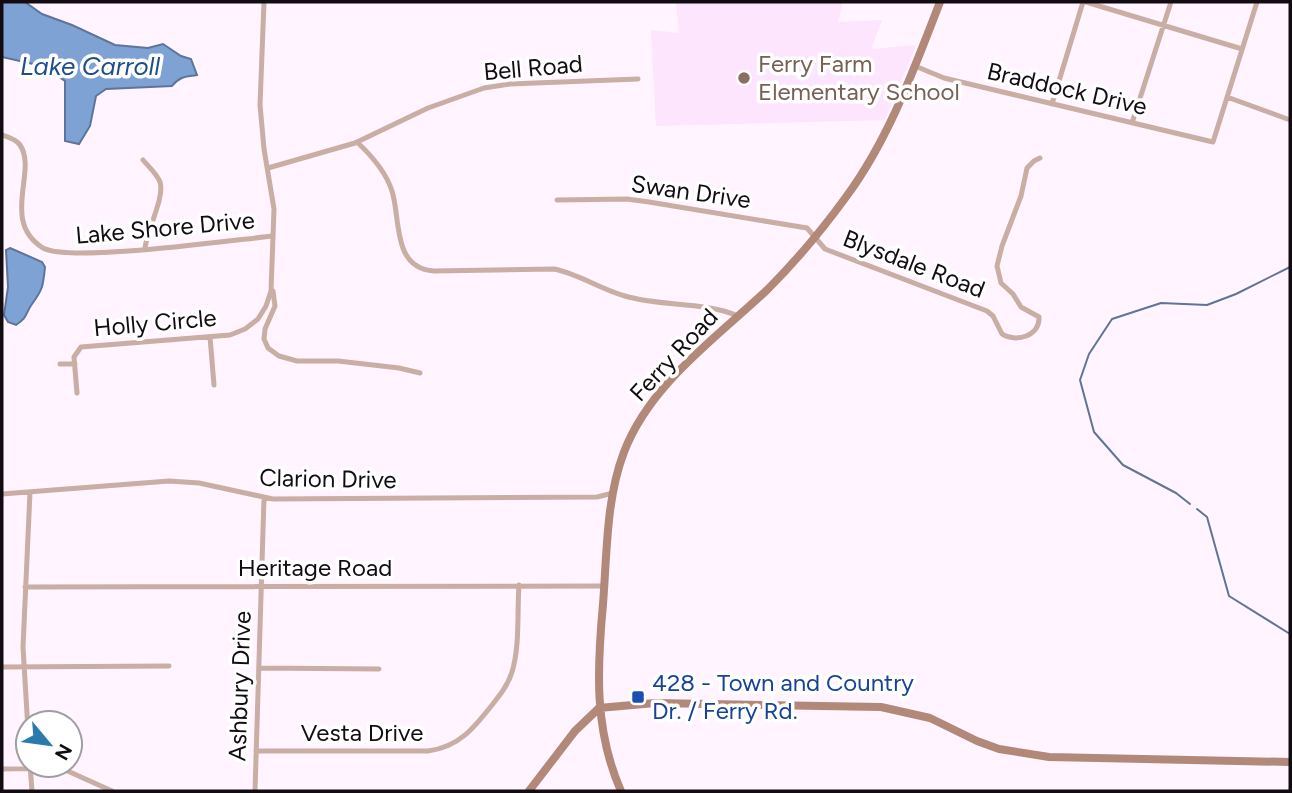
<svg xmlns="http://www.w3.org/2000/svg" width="1292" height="793" viewBox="0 0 1292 793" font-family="Figtree,sans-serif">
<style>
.built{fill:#fde5fd}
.water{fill:#7ea2d3;stroke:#5e7599;stroke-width:2}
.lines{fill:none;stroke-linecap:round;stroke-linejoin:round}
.stream{stroke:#5e7599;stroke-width:2}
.street{stroke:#caada3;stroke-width:5}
.secondary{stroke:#b28879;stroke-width:8}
.education-dot{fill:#8d6e63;stroke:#fff;stroke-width:2.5}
.transit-dot{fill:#1a4fb4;stroke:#fff;stroke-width:2.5}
.labels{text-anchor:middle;stroke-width:7;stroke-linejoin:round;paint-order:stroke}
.education-label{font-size:24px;fill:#785e54;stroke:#fff;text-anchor:start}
.street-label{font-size:24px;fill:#120c12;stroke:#fff}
.transit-label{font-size:24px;fill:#164399;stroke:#fff;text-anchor:start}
.water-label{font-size:26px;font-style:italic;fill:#204e8a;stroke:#fff}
</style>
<rect width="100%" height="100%" fill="#fff4ff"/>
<path class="built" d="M676,2H843L838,22L882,20L871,49L916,45L885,120L656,126L651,30L679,33Z"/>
<path class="water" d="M2,2H25L42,14L72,25L115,45L148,48L163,44L181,56L191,59L197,75C186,77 180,76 172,86L106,89L96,96L90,126L79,144L65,141V81L42,66L2,57Z
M10,248L42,262L45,267C43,286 43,289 32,304C25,314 28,317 16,325L8,322L4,315L8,287L6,250Z"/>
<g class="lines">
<path class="stream" d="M1190,504L1176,493L1123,465L1094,432L1080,380L1089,354L1112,319L1161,303L1207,305L1236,294L1290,267
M1197,509L1207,517L1229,596L1290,634"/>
<path class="street" d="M1086,2L1242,49
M915,66L944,78L1213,142L1257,2
M1227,97L1290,120
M1052,104L1083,2
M1132,123L1171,2
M2,135C8,137 16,139 20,145C38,171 0,221 43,248C70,263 233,240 273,236
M357,142C372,156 386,172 392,191C401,220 392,268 434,271L554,269C579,274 600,289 625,296C662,307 702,301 738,316
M143,160C148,166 157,174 160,182C165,197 147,230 145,248
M268,168L355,143L428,108L484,88L510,84L638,79
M557,200L627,199L649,202L807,228L825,249L987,311L993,316L1002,334C1016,343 1040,336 1039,317L1021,307L1013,294L1001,283L997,266L1002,246L1021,196L1027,168L1034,161L1040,158
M273,291L275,306L265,329L264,339L268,348L279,356L297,361H338L399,368L420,373
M210,337L214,385
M60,364H75
M77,393L74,357L81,347L230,335L245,329L258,319L266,306L271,291L274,209L264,149L260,105L264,2
M2,494L169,481L199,483L273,499L597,497L613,493
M25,587L604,586
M2,667L169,666
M259,668L379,669
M28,730L23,647L30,492
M256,751H428C459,747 474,728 492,705C500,695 508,685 512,672C520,646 517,613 519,585
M30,765L32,791
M2,769L61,768L112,791
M255,791L264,498"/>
<path class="secondary" d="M599,708L655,703L881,707L930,718L977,741L999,749L1049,757L1290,762
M529,791L575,731L599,708
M621,791C594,730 597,669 603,604C607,554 606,499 624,452C650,384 716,338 767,290C796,261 822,230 846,197C889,139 914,69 940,2"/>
</g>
<circle class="education-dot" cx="744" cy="78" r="7"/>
<rect class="transit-dot" x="631" y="690" width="14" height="14" rx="3.5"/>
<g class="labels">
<g class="education-label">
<text x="758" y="72">Ferry Farm<tspan x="758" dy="28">Elementary School</tspan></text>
</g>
<g class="street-label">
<text transform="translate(533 68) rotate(-5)" y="8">Bell Road</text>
<text transform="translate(1067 89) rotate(13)" y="8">Braddock Drive</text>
<text transform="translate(691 192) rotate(8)" y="8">Swan Drive</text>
<text transform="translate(165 228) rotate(-5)" y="8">Lake Shore Drive</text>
<text transform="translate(914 264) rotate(21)" y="8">Blysdale Road</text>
<text transform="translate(155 323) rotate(-5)" y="8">Holly Circle</text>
<text transform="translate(674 355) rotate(-47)" y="8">Ferry Road</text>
<text transform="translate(328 479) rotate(1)" y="8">Clarion Drive</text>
<text x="315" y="576">Heritage Road</text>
<text transform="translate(240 686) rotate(-88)" y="8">Ashbury Drive</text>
<text x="362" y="741">Vesta Drive</text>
</g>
<g class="transit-label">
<text x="652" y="691">428 - Town and Country<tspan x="652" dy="28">Dr. / Ferry Rd.</tspan></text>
</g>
<g class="water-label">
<text x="90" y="75">Lake Carroll</text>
</g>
</g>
<rect width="1292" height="793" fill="none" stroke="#120c12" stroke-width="7"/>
<g transform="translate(49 744) rotate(119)"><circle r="33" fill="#ffffff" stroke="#a09ea0" stroke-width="2"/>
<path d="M0-5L12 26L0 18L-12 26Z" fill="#297bab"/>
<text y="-10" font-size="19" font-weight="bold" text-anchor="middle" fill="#120c12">N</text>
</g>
</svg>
